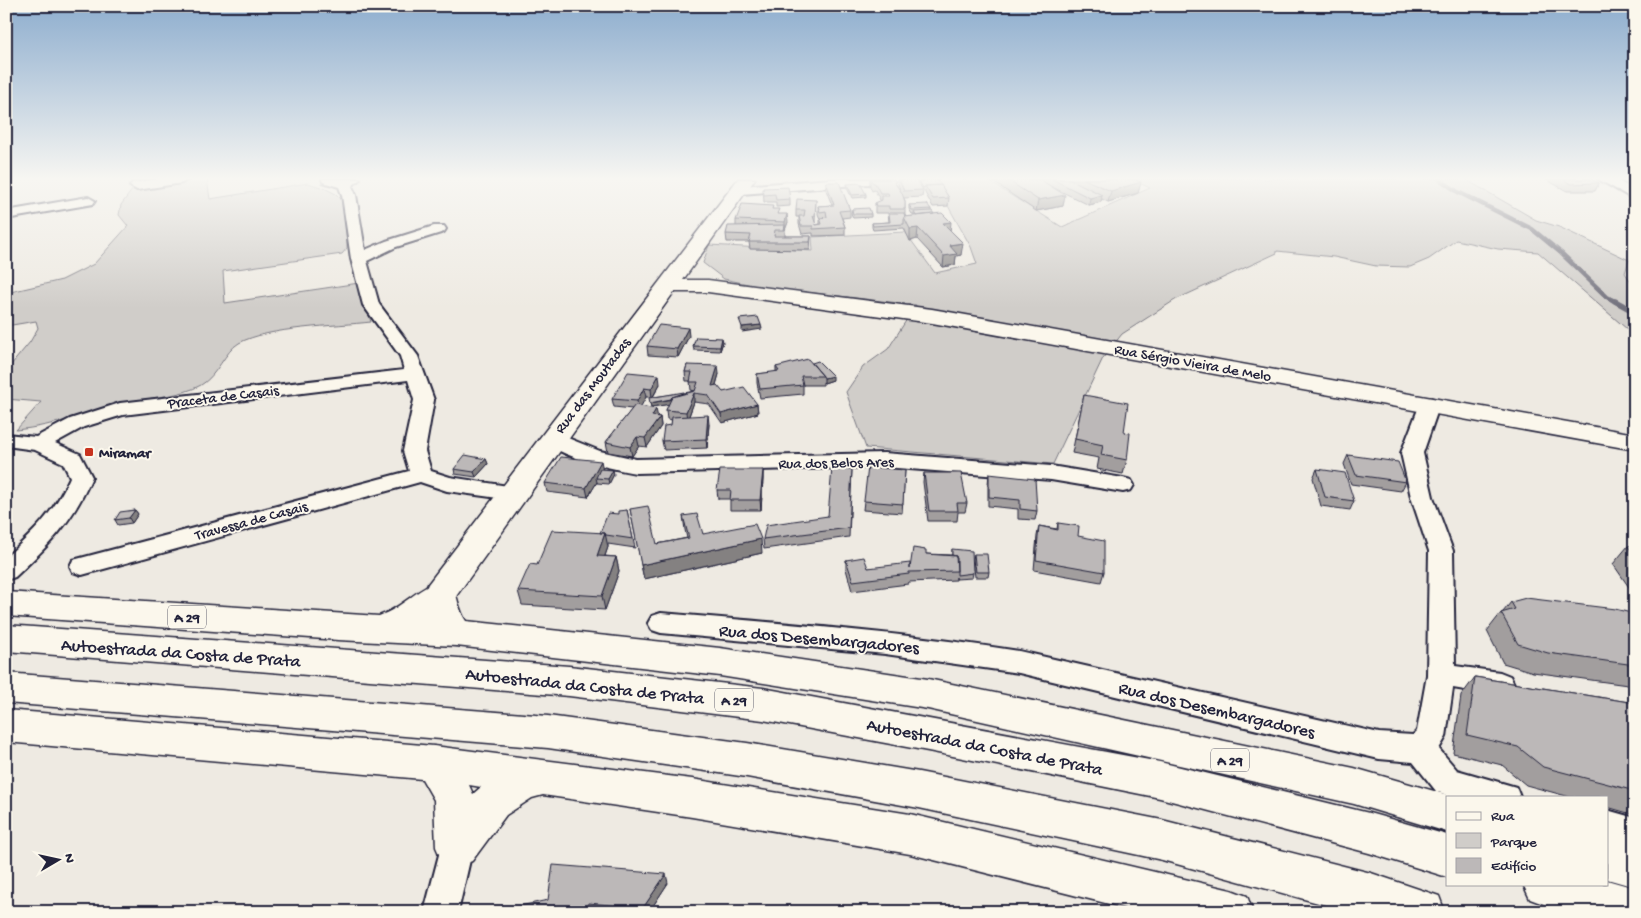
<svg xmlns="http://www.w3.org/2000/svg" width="1641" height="918" viewBox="0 0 1641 918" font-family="'Gochi Hand',sans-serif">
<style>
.green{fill:#d0cdc9;stroke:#797882}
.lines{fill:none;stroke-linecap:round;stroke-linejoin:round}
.stream-far1{stroke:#716f7c;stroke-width:4.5}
.stream{stroke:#716f7c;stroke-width:5.5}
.minor-casing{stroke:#22223b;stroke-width:4}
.major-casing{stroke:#22223b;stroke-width:3}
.highway-casing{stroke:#22223b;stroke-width:3}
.minor{fill:#fbf7ec;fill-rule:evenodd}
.major{fill:#fbf7ec;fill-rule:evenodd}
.highway{fill:#fbf7ec;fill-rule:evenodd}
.wall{fill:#a29e9e;stroke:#22223b}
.shaded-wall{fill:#848181;stroke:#22223b}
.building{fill:#bcb8b8;stroke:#22223b}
.poi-dot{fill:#c8321e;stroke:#fbf7ec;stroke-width:2}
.labels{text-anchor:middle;stroke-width:4;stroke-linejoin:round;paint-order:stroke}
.shield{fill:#fbf7ec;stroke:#636270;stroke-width:1}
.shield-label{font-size:14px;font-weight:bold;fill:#22223b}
.street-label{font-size:15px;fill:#22223b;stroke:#fbf7ec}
.poi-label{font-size:15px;font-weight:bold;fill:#22223b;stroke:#fbf7ec;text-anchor:start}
.near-street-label{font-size:18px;fill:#22223b;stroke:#fbf7ec}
</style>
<rect width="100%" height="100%" fill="#eeeae2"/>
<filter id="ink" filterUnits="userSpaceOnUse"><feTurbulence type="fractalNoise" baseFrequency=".02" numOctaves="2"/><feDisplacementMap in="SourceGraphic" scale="10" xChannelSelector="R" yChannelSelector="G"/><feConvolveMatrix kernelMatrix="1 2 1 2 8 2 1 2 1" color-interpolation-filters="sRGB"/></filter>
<g filter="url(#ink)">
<path class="green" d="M195,179H207L210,199L308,183L324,188L336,194L345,203L347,248L342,254L223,271L225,303L359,283L371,322C336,326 268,327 239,343C225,351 217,376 201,385C182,396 152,397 130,402C92,411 56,426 16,430L41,402L6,399V371L30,342L38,328L36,321L6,326V293L62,280L94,264L128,226L119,215L121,205L132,190Z
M933,179H985L1062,227L1150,188L1131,179H1465L1536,220L1559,227L1629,260L1625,273L1635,288V336L1538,252L1498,249L1456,240L1429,259L1410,267L1376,266L1334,257L1277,251V253L1175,300L1122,334L1103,358L1053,464L866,448L846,392L863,367L888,349L916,305L762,287L724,279L703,263L709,245L813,251L812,237L905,232L935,273L977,264L971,247Z"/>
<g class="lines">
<path class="stream-far1" d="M1439,179L1458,192L1532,229L1561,253L1607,297L1618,303"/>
<path class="stream" d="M1615,301L1635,312"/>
<g class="minor-casing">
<path id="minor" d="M157,179H188L182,183L137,190L130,186L132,183Z
M322,179H360L352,186L356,195L365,250L386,241L434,226H444L446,229L444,232L396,247L367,261L379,304L418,356L434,400L425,451L431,471L450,477L521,488L524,493L521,498L513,500L447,491L420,482L82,575L73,572L70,566L73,560L409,471L403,451L414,400L408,380L123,415L84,427L55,443L80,454L92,477C72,523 50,544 15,577L6,580V557C35,531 54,513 70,477L63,463L35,450L6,446V434L36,437L70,419L120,403L404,370L400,356L363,305L351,259L342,195L339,187L323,182Z
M831,179H887L881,183L741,194L734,190L741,186Z
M1598,179H1614L1635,190V200Z
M88,197L95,201L93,204L6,219V211Z
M1430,398L1437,400L1440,404L1423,453L1433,497L1453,551L1455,666L1500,672L1510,676L1514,684L1510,692L1500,696L1453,688L1446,737L1439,749L1457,770L1516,787L1520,797H1453L1447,795L1436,791L1413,762L1379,759L1019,673L885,654L661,633L652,630L648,623L652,616L661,613C781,623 900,632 1019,651L1379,733L1413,735L1417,731L1427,675L1429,551L1411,497L1401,453L1420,404L1423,400Z
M553,432L600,451L636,459L884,453L1051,466L1123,478L1131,480L1134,485L1131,490L1123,492L1051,480L884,467L636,473C613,469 556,457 543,438L546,434Z
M1607,810L1635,818V848L1607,840Z
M457,831L469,836L473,847L458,912H424L441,847L445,836Z"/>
</g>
<g class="major-casing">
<path id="major" d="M738,179H755L683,280H708L932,309L1635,434V450L932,323L708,292H674L452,602L440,605L428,602L424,593L428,584Z"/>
</g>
<g class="highway-casing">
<path id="highway" d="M440,581L452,584C458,596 458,610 466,621L720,648L928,679L1354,768L1455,797H1447V832L1354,804L928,709L720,676L456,646L338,640L6,616V592L379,616C402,608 417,588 440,581Z
M6,625L569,666L763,688L1160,762L1369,813L1447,835V877L1369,853L1160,798L928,751L763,720L569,696L6,651Z
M6,673L548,716L747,743L919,772L1162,820L1371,873L1439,896L1445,912H1351L1162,860L919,808L747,777L548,748L6,703Z
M6,710L434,746L692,779L910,814L1231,890L1247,896L1253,912H1141L910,854L692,817L543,795L532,798L506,815L472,861L457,867L442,861L436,847L434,800L422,779L6,742ZM469,785L481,787L473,794Z
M1607,837L1635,845V887L1607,879Z
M1607,880L1635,888V912H1565L1530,899L1523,884H1607Z"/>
</g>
<use href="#minor" class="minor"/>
<use href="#major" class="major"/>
<use href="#highway" class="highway"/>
</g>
<path class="wall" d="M870,179L896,184L901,192L897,181V179H916L918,183L919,181H921L920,179H936L949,198L948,206L933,207L925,193V191H923L922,197L904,198L905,202V215L906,217L914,216V214H912L909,209V205L931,209V211L934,214L950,231L961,255L956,256L955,265L943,267L917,239L910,241L904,228L873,230L872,227V223L889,222L888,213H875V203L881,201L880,200L875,190L872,191L870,186Z
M989,179H1133L1141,182L1138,193L1108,202L1102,199L1101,202L1089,205L1050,186L1063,206L1036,211Z
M1545,179H1590L1599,183L1595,191H1567Z
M826,182L850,210V217L842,218L845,227V235L813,236V233L802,234L799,224V217H796V210L816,200L815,222L816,225L820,224V219L818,214V206L832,205L826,190Z
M847,184L866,194V197L852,198L847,188Z
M763,188L790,199V206L776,207V202H764Z
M773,209L788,222L785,230V236H811L810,250L750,249L749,242H727L726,234L736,226V220Z
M852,209L871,214V217L853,218L851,213Z
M689,336L678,357L648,355L647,346Z
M723,342L720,351L694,350L693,346Z
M812,363L833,380L824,383L823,382V385H803V394L760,398L757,383V374L776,372V367Z
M687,365L719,374L716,385L723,392L757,404L758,413L722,423L709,404L694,402L689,416L709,424L707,448L664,450L662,441L671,425L672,420L667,419L666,410L669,404L651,407L650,397H646L640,406L658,417H660L661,426L647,447L639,446L632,456L608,452L606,442L632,409L614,407L612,399L660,384L653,397L684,393L695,391L691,390L690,381H686L685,372Z
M1084,395L1124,432L1127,460L1123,474L1097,469L1099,458L1072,453Z
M1348,455L1406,482L1401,491L1351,484L1344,464Z
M486,459L488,464L476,477L455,474L454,469Z
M603,469L614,474L609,484L597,483V482L588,497L547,492L545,483Z
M852,469L849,537L764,549L763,539L828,516Z
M1317,469L1354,501L1350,510L1321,506L1313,478Z
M763,470V479L761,510H730V499H718L717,490Z
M905,470L902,513L863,510L864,501Z
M924,473L967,503L965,512H958L957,521H928L923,482Z
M989,474L1037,511L1035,520L1018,519V509L988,506V484Z
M630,509L657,544L687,538L685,530L683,516L703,534L762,553L644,579Z
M135,510L138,514L132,523L118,525L115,520Z
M627,510L635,548L608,544V547L605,556L616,557L619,571L605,610L522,605L518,591L537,565L600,533L618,514Z
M1058,523L1078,536L1104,572L1101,582L1034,570L1037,536L1039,526L1057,529Z
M1628,546L1635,556V605L1629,598L1633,593L1613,564Z
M952,549L973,573L972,578L956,579V577V580L909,582L908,584L852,591L846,569V560L868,568H910L926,554L952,555Z
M974,554L989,572L988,577H975L973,559Z
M1511,602L1634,614L1635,613V686L1533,672L1503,663L1487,631L1501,613L1503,612Z
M1475,677L1635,703V815L1607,807V797H1570L1526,785L1502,765L1453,753L1461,696Z
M668,883L649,912H492Z"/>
<path class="shaded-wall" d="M1141,182L1138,193L1108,202L1111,191Z
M1065,195L1063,206L1036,211L1038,200Z
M1102,195L1101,202L1089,205L1090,198Z
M787,214L788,222L785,230V222Z
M951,222L950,233L943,223Z
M918,228L917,239L910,241V229Z
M963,243L961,255L956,256L955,265L943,267L944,256L949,245Z
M761,325L762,329L742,332V327Z
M688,328L689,336L678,357L677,349Z
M722,338L723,342L720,351V347Z
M718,366L719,374L713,395L712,386Z
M659,375L660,384L652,398L651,389Z
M833,376V380L824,383V378Z
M644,388L646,397L639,410L637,401Z
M694,393V402L687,421L686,412Z
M685,397L686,402L651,407L650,403Z
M757,404L758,413L722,423L721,414Z
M656,409L658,418L652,416Z
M708,415L709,424L707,448L706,439Z
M660,417L661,426L647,447L645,438Z
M637,437L639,446L632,456L630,447Z
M486,459L488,464L476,477L474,472Z
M601,461L603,470L596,478L597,482L588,497L586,488Z
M613,470L614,474L609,484L608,479Z
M763,470V479L761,510L760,500Z
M135,510L138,514L132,523L129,518Z
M605,533L608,547L600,570L597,556Z
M761,539L762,553L644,579L641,565Z
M616,557L619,571L605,610L602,596Z
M666,874L668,883L649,912H644L643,908Z
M588,903L591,912H587Z"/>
<path class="building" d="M870,179H894L896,182H894L902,193L905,202V209H889V206H876L875,203L882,200V196H889L888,193H880L875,183H873Z
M899,179H916L923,190L904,191Z
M923,179H936L942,186L941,185L925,186V187L923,188L919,181H924Z
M1006,179H1039L1065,195L1038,200Z
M1052,179H1070L1102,195L1090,198Z
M1084,179H1133L1141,182L1111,191Z
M1562,179H1590L1599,183L1571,184Z
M826,182H839L850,210L839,211L845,227L813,229V226H801L799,216H804L805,210H796L797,199L816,200L815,216H813L816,225L822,224L820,218L827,217L826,211L820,212L818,206L834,205Z
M860,183L866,194L852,195L847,184Z
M941,185L949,198L933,199L925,186Z
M788,187L790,199L776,200L775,194L764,195L763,188Z
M742,204L773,206L772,209H779L777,214H787L785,222L736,220Z
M927,204L931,209L912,210L909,205Z
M869,208L871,214H853L852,209Z
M932,211L934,214L916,216L914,212Z
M889,213H904L905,217H904V224L873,226L872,223L890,222Z
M942,213L951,222L943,223L963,243L949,245L957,254L944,256L918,228L910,229L904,217Z
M785,225L784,230H775L774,236H811L810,242H749L751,235L726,234L728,226Z
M758,317L761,325L742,327L739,319Z
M659,325L688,328L677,349L647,346Z
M696,337L722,338L720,347L693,346Z
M808,359L823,376H801L803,385L760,389L757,374L779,371L776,367Z
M818,361L833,376L824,378L823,376L812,363Z
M687,365L718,366L712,386L717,385L723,392L744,387L757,404L721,414L708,395L694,393L686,412L666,410L672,397L695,391L698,382H690L692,372H685Z
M628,372L659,375L651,389L644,388L637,401L612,399Z
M684,392V393L672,397L671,399L650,403L649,398Z
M1084,395L1128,403L1124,432L1130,433L1127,460L1101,455L1103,445L1075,439Z
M635,405L656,409L652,416L660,417L645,438L637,437L630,447L606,442Z
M708,415L706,439L662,441L664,426L671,425L672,417Z
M465,455L486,459L474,472L454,469Z
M1348,455L1398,462L1406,482L1356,475Z
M561,457L601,461L586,488L545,483Z
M868,467L905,470L903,504L864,501Z
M832,468L852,469L849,528L763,539L766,525L828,516Z
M600,469L613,470L608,479L596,478Z
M1317,469L1345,473L1354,501L1325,497Z
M720,470H763L760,500H730L731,490H717Z
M924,473H961L967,503H957L958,511H929Z
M989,474L1035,479L1037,511L1020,509V500L989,497Z
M648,506L657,544L689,538L683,516L697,514L703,534L755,524L761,539L641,565L630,509Z
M135,510L129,518L115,520L120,512Z
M627,510L633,539L606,535L605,533H600L608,513L618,514V511Z
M1058,523L1079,526L1078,536L1104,541V572L1036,560L1039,526L1058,530Z
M552,530L605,533L597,556L616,557L602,596L518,591L530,564L537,565Z
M1635,544V556L1628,546Z
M913,548L926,550V554L956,556L957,571L909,572V574L853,581L846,560L864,557L868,568L910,563V568Z
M952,549L972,551L973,573L957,575V558H956V556L952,555Z
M974,554H987L989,572H976Z
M1526,598L1615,609L1635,614V665L1548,653L1518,644L1501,613L1515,609L1511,602Z
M1475,677L1635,703V791L1543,767L1518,747L1467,735Z
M553,865L666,874L643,908L588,903L587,912H492L548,900Z"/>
</g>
<linearGradient id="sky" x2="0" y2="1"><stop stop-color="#8dadce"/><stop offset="0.58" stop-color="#f7f6f2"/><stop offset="1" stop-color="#f7f6f2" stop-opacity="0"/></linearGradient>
<rect width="1641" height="308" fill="url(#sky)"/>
<rect class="poi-dot" x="84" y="447" width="10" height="10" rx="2.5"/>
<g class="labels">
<g class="shield">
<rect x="168" y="605.5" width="38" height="23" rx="4"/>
<rect x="715" y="688.5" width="38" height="23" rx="4"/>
<rect x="1211" y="748.5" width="38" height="23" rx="4"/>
</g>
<g class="shield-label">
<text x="187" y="622">A 29</text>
<text x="734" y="705">A 29</text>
<text x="1230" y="765">A 29</text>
</g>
<g class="street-label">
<text transform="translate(1193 362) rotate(10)" y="5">Rua Sérgio Vieira de Melo</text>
<text transform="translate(592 385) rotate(-53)" y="5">Rua das Moutadas</text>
<text transform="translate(223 396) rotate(-7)" y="5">Praceta de Casais</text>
<text transform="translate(836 462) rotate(-1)" y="5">Rua dos Belos Ares</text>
<text transform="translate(251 520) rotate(-15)" y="5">Travessa de Casais</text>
</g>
<g class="poi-label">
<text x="99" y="457">Miramar</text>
</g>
<g class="near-street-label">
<text transform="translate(819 638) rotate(5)" y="6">Rua dos Desembargadores</text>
<text transform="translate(181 652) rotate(4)" y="6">Autoestrada da Costa de Prata</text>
<text transform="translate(585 685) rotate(6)" y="6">Autoestrada da Costa de Prata</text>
<text transform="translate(1217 709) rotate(13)" y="6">Rua dos Desembargadores</text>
<text transform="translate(985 746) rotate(11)" y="6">Autoestrada da Costa de Prata</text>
</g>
</g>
<rect width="1641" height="918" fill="none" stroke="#fbf7ec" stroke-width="25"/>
<rect x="12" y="12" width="1616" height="893" fill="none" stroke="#22223b" stroke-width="2" filter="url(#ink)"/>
<rect x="1446" y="796" width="162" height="90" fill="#fbf7ec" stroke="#a4a2a5"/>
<rect x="1456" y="812" width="25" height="8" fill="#fbf7ec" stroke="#a4a2a5"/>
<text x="1491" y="820" font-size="15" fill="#22223b">Rua</text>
<rect x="1456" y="833" width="25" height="15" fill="#d0cdc9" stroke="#a4a2a5"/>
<text x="1491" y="846" font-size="15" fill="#22223b">Parque</text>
<rect x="1456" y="858" width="25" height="15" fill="#bcb8b8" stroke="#a4a2a5"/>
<text x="1491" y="870" font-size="15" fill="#22223b">Edifício</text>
<g transform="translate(58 860) rotate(81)" stroke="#fbf7ec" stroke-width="4" paint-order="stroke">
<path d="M0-4L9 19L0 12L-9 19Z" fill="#22223b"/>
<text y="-8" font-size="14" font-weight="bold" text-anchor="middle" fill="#22223b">N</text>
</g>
</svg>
